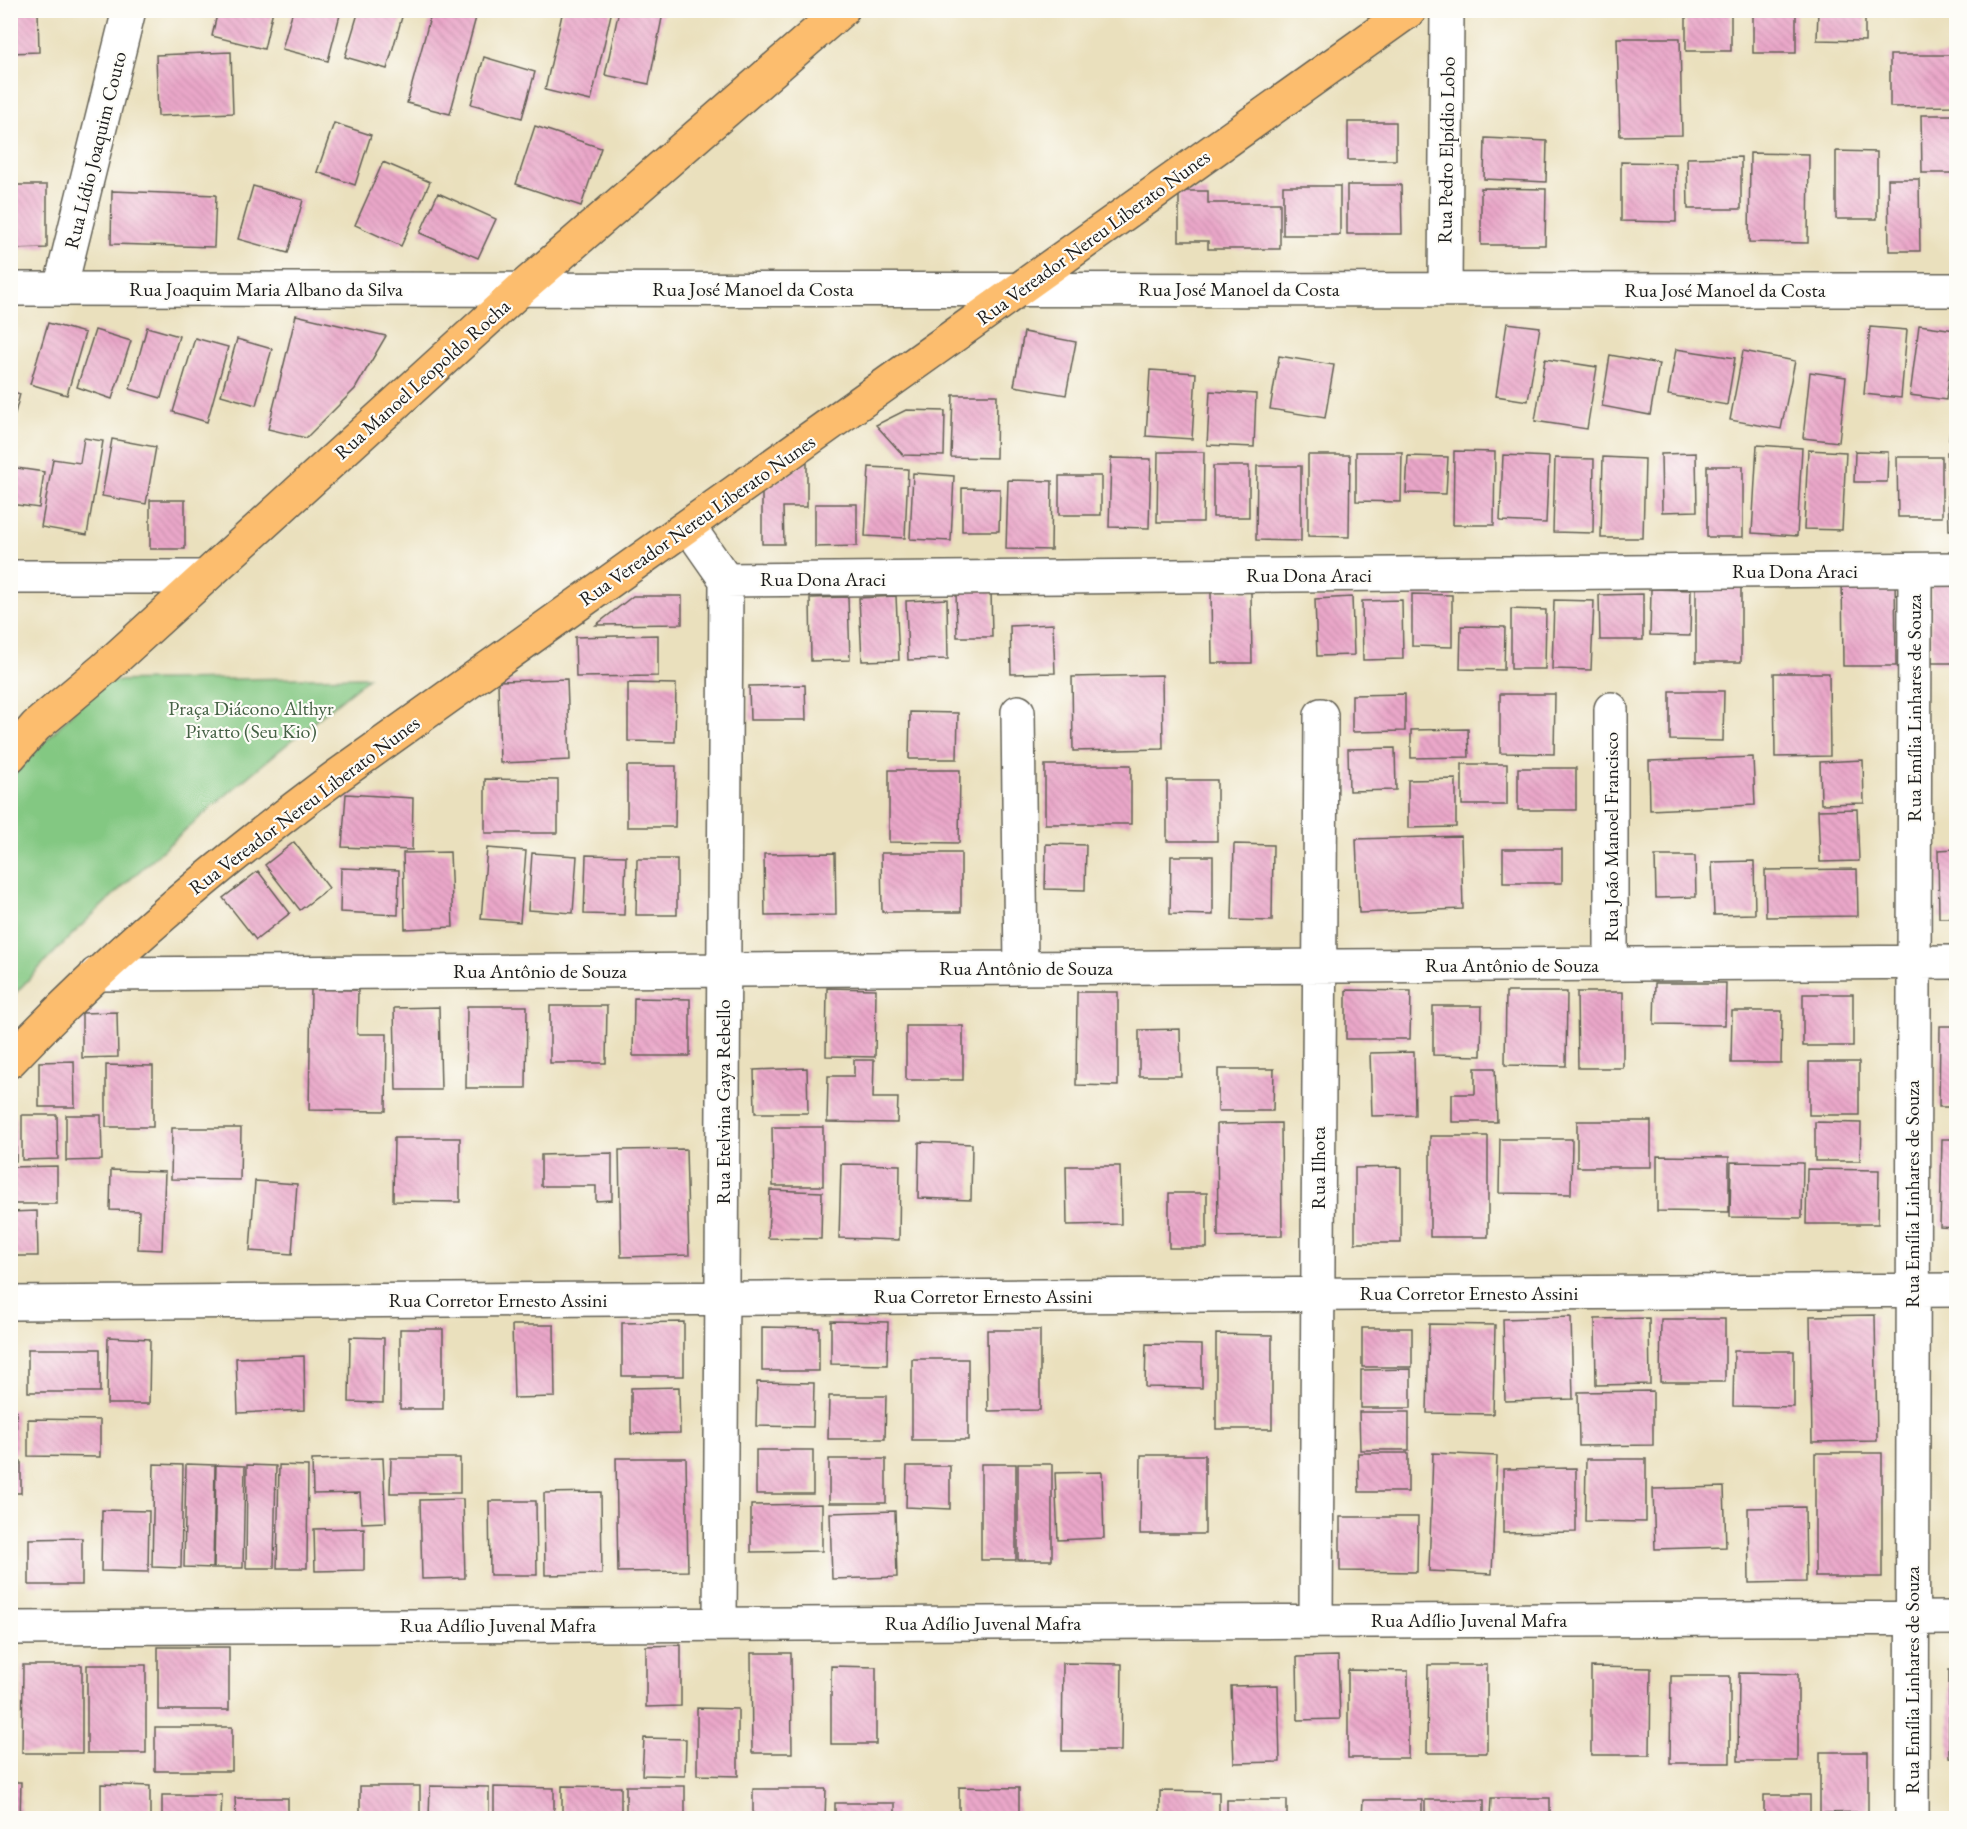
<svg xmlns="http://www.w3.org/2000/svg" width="1967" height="1829" viewBox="0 0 1967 1829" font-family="'EB Garamond',serif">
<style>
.green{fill:#83c882;stroke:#50724f;stroke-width:1.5}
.building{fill:url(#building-back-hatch)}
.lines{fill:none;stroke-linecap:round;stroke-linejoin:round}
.minor-casing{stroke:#646154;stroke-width:36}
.major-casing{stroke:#646154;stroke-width:36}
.minor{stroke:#fff;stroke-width:33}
.major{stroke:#fcbd6e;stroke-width:33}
.labels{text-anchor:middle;stroke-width:4.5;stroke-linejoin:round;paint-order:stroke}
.street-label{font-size:20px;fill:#1c1c1c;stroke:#fdfcf7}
.park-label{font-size:20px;fill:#456145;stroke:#fdfcf7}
</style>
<defs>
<pattern id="building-back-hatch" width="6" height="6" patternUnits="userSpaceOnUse" patternTransform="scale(1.5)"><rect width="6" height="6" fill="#eaa7c9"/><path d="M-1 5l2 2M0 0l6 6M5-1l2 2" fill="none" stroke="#c88fac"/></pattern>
</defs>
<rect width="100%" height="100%" fill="#fdfcf7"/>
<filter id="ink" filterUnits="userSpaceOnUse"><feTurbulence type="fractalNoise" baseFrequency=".0167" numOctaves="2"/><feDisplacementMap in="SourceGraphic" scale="12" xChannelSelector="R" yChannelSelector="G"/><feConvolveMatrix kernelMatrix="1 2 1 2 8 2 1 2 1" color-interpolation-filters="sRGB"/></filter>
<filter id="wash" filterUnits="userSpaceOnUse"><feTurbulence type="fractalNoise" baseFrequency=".008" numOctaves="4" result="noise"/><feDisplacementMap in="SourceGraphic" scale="24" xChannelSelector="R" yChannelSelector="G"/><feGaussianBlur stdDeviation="1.35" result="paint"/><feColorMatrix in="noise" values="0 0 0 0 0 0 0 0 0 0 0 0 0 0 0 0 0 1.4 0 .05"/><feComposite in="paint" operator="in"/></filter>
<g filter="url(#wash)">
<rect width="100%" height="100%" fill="#eae0bd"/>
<path class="green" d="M369,677C245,778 119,880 11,998L10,779L102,681Z"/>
<g id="blocks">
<path class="building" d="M10,10H38L39,52L10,53Z
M218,10H273L264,49L212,36Z
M293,10L341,11L328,61L282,49Z
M359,10H404L387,69L345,57Z
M432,10H478L450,114L407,103Z
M563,10H612L591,101L545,90Z
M619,10L663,13L649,84L605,75Z
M1686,10H1731V51H1686Z
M1753,10H1796V53H1753Z
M1818,10H1865V41L1817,40Z
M1617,38H1680L1682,135L1620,136Z
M231,52L233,113L158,116L156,55Z
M1890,55H1956V106L1890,107Z
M484,57L535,72L522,118L471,104Z
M1921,115H1956V173H1922Z
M1348,122H1396V160H1348Z
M334,123L371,135L355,185L317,172Z
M535,126L601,148L581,206L516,184Z
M1485,138L1547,141L1546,182L1484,179Z
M1836,151L1877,152V219H1836Z
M1750,153L1809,154L1808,243L1749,242Z
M1741,157V209H1688L1687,158Z
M383,162L430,182L401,246L355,225Z
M1621,162L1676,163V222L1621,221Z
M1888,179H1919L1920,251H1889Z
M1952,181H1956V256H1952Z
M10,185H47V248L10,249Z
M1347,185H1401L1402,234H1347Z
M253,186L303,200L288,253L238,239Z
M1283,186H1340V235H1283Z
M1481,188L1546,189L1545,245H1481Z
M112,191L216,195L214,247L111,244Z
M1179,191H1208V203H1280V249H1208V241H1179Z
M438,193L496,219L478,258L420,233Z
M296,315L386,336L355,389L306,438L268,429Z
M48,323L85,333L67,395L30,384Z
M1507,323L1540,327L1528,401L1496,396Z
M1919,325L1955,330L1946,400L1910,395Z
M147,327L179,336L161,398L130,389Z
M1870,327L1907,330L1901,398L1864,394Z
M95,330L131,341L112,399L77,387Z
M1024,332L1076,342L1066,395L1014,386Z
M195,338L228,347L207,422L173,412Z
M237,339L272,349L256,405L221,395Z
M1676,349L1735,358L1727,405L1668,395Z
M1743,351L1795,361L1781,429L1730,420Z
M1610,355L1659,364L1650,415L1602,406Z
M1279,356L1334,365L1325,418L1270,409Z
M1545,359L1597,367L1587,429L1535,421Z
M1150,370L1196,373L1192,439L1146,436Z
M1810,372L1846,377L1839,442L1803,438Z
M1954,383H1956V440H1949Z
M10,391L20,394L11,429H10Z
M1210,391L1256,394L1254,447L1207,445Z
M953,395H997L996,458L951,457Z
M906,410L945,411L944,456L903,455L876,425Z
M84,438L103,441L87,535L41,527L53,459L80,463Z
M112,439L156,447L146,504L102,496Z
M1757,445L1802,448L1797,536L1752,533Z
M1808,450L1846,452L1842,530L1804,529Z
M1454,451L1495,452L1494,525H1453Z
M1855,451L1888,452L1887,482H1854Z
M1158,452H1204L1203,522H1157Z
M1356,452H1402L1401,502L1356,501Z
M1947,452H1956V530H1949Z
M1696,453L1697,511L1662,512L1661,454Z
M1308,455H1350L1349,537L1308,536Z
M1503,455L1549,457L1546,523L1500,521Z
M1408,456L1448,457L1446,494L1406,493Z
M1603,457L1645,459L1643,538H1601Z
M1897,457H1942V517H1898Z
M1111,458L1151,459L1149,528L1109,527Z
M1555,458L1594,459L1593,533L1553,532Z
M807,461V507H783L784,544H762V491Z
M1213,466H1249V517H1213Z
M1257,466H1301V541L1256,540Z
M1707,466H1743V537H1707Z
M10,467L44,472L39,508L10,504Z
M869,467L908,469L905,538L865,536Z
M913,473L954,476L951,541L910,539Z
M1059,476H1101V515H1059Z
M1008,480L1052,481L1051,550L1006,549Z
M962,488L1000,489L999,531H962Z
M150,500H185V549H150Z
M815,504H857V546L815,547Z
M1842,573H1895L1896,666H1843Z
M1931,580H1956V663H1932Z
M1696,585H1741V662H1696Z
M1651,589L1691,590L1690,636L1650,635Z
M956,590H991L992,637H957Z
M1211,592H1251L1252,663H1212Z
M1412,594L1452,595V647L1412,646Z
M1643,594V640H1600L1599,595Z
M633,596H682V624L596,625Z
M896,596L899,660L862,661L859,598Z
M848,597L850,660L811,661L810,598Z
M1352,597L1354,655L1317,656L1315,599Z
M947,599L948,659L908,660L906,601Z
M1402,600L1403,659L1363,660L1362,601Z
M1554,600L1594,601L1591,670L1552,669Z
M1511,609L1546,610L1545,669H1511Z
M1053,624L1055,673L1011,674L1010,626Z
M1461,626L1505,627L1504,670L1460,669Z
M658,635V676L576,677L575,637Z
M1774,673H1829L1830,756L1775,757Z
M1162,675L1163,749L1073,751L1072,677Z
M567,679L570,760L500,763L498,681Z
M628,683L676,684L675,742L628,741Z
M805,685L806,720H750L749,686Z
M1670,691H1724L1723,741L1670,740Z
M1405,694V731L1352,732V695Z
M1500,694H1555L1554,754L1500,753Z
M910,712L958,713L957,759H909Z
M1468,729L1469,757L1411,758V730Z
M1395,748L1396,790L1349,791L1348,749Z
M1753,757L1755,805L1650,810L1649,761Z
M1863,760L1864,803L1821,804L1820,762Z
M1462,764H1507V805H1462Z
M1045,765H1131V824H1045Z
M627,766H676L675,827H627Z
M1518,768H1576V810H1518Z
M889,770H960L959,843L889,842Z
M485,779L558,780V833H485Z
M1456,779V827L1408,828V780Z
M1167,780H1217V841H1167Z
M346,794L413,798L412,850L342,847Z
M1857,809L1859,861L1820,862L1818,810Z
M1461,836L1463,909L1359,913L1356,839Z
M294,842L329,888L300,910L265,865Z
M1046,844L1086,845L1085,890L1045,889Z
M1234,844L1273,845L1272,921L1232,920Z
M487,848L526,851L520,922L481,919Z
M1503,849H1562V883H1503Z
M1956,849V918H1939L1938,850Z
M450,852L453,927L405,929L403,853Z
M532,853L577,856L573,913L528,910Z
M835,853L836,915L765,916L764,854Z
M881,853H961V912H882Z
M586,855L626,856L624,915L584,914Z
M1171,856H1213V915L1170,914Z
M1655,856H1695L1696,897L1656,898Z
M637,859H677V915H636Z
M1754,861L1755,914L1714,915L1712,862Z
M341,868L399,870L398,915L340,912Z
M1857,869L1858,916L1766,917L1765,870Z
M258,871L290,913L256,940L223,898Z
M1655,983H1726L1725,1025L1654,1024Z
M827,988L876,989L875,1057L826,1056Z
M311,989L358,990L357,1034H387L386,1111L309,1110Z
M1346,990L1411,991L1410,1039H1346Z
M1077,992H1118V1086L1076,1085Z
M1506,992H1567L1566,1066L1505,1065Z
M1577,992H1623V1068H1578Z
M1803,994H1853V1046H1803Z
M634,998L690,999V1056H633Z
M467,1006H527L526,1088H466Z
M550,1006H607L606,1063H550Z
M1433,1006H1482L1481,1056L1433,1055Z
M439,1007L441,1090H396L394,1008Z
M1732,1011H1782L1781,1063H1731Z
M117,1012L118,1057L82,1058V1013Z
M906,1026H963V1080H906Z
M1940,1026H1956V1107H1939Z
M1180,1029L1181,1076H1139V1030Z
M1414,1052L1415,1115L1372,1116L1370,1053Z
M854,1060H874L873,1098H898L897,1123L827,1122L828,1076H854Z
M74,1061L75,1107H39V1062Z
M1809,1062H1859V1115H1809Z
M106,1065L153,1066V1127H106Z
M807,1068L808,1113H755L754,1070Z
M1475,1068H1495L1497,1122H1452V1094H1475Z
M1218,1069H1274L1273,1111H1218Z
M22,1115H57L58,1159L22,1160Z
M66,1115H101L102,1160L66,1161Z
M10,1116H16V1161H10Z
M1577,1121H1651V1167H1577Z
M1815,1122L1861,1123L1860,1161H1815Z
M1281,1123L1282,1236L1218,1237L1217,1124Z
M772,1127H823V1186H773Z
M172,1128H241L240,1180L171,1179Z
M1430,1136H1488V1237H1430Z
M394,1138H460V1202L393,1201Z
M1500,1139H1572L1571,1194L1499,1193Z
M1942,1139H1956V1228L1940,1227Z
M919,1142L972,1144L971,1200L918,1198Z
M686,1149L689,1255L621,1257L619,1150Z
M612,1153V1200L596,1201V1186H541V1155Z
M1657,1156L1729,1157V1212L1657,1211Z
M1731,1162L1803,1163L1802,1218L1730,1217Z
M841,1164L900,1165L899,1240L839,1238Z
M57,1166V1204H10V1167Z
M1066,1166H1120L1121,1224L1067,1225Z
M1401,1167V1243H1355V1168Z
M1807,1169L1879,1170L1878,1224H1806Z
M111,1170L165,1172L162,1250L138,1249L139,1211L110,1210Z
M255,1181L297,1184L292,1254L250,1251Z
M770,1190L822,1192L821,1239L768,1238Z
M1169,1193H1207V1248H1169Z
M37,1211L38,1256H10V1212Z
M1875,1315L1877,1441L1812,1442L1810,1316Z
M1571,1317L1573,1399L1505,1401L1503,1319Z
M1649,1318L1650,1384L1596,1385L1595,1319Z
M1661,1319H1725V1382H1660Z
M831,1321L888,1322L887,1365L831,1364Z
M684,1322V1376H622V1323Z
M1429,1324L1495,1325L1493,1414L1427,1413Z
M512,1325H554L555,1397L514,1398Z
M762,1327L819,1328V1371H762Z
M1362,1328H1412V1367H1362Z
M400,1329H443V1409H400Z
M987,1330H1040V1410L988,1411Z
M1216,1334L1272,1335V1429H1216Z
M108,1337L150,1339L149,1404H107Z
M350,1337L384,1338L383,1403L349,1402Z
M1146,1344L1202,1345V1388L1145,1387Z
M28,1349H100V1392H28Z
M1734,1351H1794V1407L1733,1406Z
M304,1356L305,1410L238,1413L236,1358Z
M912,1359H968V1440H912Z
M1411,1369V1408H1361V1370Z
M757,1382L814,1383L813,1427L756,1426Z
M679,1387L680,1433L631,1434V1388Z
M1653,1391V1445L1579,1446L1578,1392Z
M829,1396H886L885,1439H828Z
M10,1410H16L17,1453H10Z
M1359,1412H1409V1450H1360Z
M28,1419L100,1420V1457L28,1456Z
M756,1450H813V1494H756Z
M1358,1453H1408V1492H1359Z
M1433,1453L1497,1456L1492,1574L1429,1571Z
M1815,1453H1882V1577H1815Z
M1141,1455H1205V1534H1140Z
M383,1458L386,1522L362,1523L360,1493L313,1494L312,1460Z
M391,1458H460V1493H390Z
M616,1458H686L688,1571L618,1572Z
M829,1459H886V1503H829Z
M1586,1459H1646V1522L1585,1521Z
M10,1461H21V1493H10Z
M154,1464L183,1465L181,1568L152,1567Z
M186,1464L215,1465L213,1568L184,1567Z
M981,1464H1016V1560H981Z
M1018,1464H1052V1560H1018Z
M216,1465L245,1466L243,1568H214Z
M247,1465L276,1466L274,1568H246Z
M279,1465L308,1466L307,1568H277Z
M907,1466H950V1509L906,1507Z
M1576,1468V1532L1503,1533V1469Z
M1102,1472L1104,1538L1058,1540L1055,1473Z
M1724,1487L1726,1547L1655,1549L1653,1489Z
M601,1492L602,1574L545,1575L544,1493Z
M463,1499L465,1578L422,1579L420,1500Z
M489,1501H536L537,1575H490Z
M822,1504V1551L751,1552V1505Z
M1805,1507L1806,1582L1749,1583L1748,1508Z
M102,1510L149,1511L148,1572L101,1571Z
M895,1511L897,1577L832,1579L830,1513Z
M1340,1517H1418L1417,1572L1340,1571Z
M364,1528V1570L315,1571L314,1529Z
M82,1538V1585H29V1539Z
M681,1645V1706L646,1707V1646Z
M158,1647H229V1710H158Z
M751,1653H791L792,1753H752Z
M1338,1656L1340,1719L1298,1720L1297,1657Z
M1063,1663L1122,1664L1121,1751H1062Z
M23,1665H82V1753H22Z
M87,1665H146V1753H87Z
M1428,1665H1487V1753H1427Z
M831,1666L876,1667V1744H831Z
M1591,1667L1651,1668L1650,1755H1591Z
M1348,1670L1408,1671V1758H1348Z
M1949,1670H1956V1758H1949Z
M1739,1673L1798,1674V1761H1738Z
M1671,1676H1730V1763H1670Z
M1278,1685L1280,1762L1234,1763L1231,1686Z
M697,1708L738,1709V1776L697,1775Z
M155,1727H232V1771H155Z
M644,1738L686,1739L685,1776L642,1775Z
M1820,1752H1868V1812L1820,1813Z
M10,1782H21L20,1818H10Z
M101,1784L150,1786V1818H101Z
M360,1786H420V1818H360Z
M430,1786L489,1787V1818H429Z
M562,1786L621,1787V1818H562Z
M626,1786H685V1818H626Z
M494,1787L554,1788V1818H494Z
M959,1787L1019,1788V1818H959Z
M753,1789H826L825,1818H753Z
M1160,1791L1219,1792V1818H1160Z
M162,1795H222L221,1818H162Z
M1764,1795H1810V1818H1764Z
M235,1798H288V1818H236Z
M1491,1798H1550V1818H1490Z
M1227,1800H1287V1818H1227Z
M1363,1800H1422V1818H1362Z
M1425,1800H1484V1818H1425Z
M835,1803H895V1818H835Z
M746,1814V1818H695V1815Z"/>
</g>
</g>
<g filter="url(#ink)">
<use href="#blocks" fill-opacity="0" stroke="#646154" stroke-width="1.5"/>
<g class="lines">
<g class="minor-casing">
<path id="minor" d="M10,289L1956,290
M60,289L129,10
M1445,289L1447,10
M689,527L726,580L1956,569
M10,577H204
M1611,709V964
M1018,712L1021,968
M96,974L1956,962
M10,1303L1956,1290
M1316,1621L1321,715
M720,1624L726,580
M10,1628L1956,1618
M1912,1818L1915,570"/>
</g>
<g class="major-casing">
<path id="major" d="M10,756L36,726L104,669L521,289L842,10
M10,1061C109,956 218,865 333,779L1410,10"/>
</g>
<use href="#minor" class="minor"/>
<use href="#major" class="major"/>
</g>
</g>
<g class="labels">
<g class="street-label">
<text transform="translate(95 150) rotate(-76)" y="7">Rua Lídio Joaquim Couto</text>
<text transform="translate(1446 150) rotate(-89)" y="7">Rua Pedro Elpídio Lobo</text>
<text transform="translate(1093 237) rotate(-36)" y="7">Rua Vereador Nereu Liberato Nunes</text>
<text x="266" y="296">Rua Joaquim Maria Albano da Silva</text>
<text x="753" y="296">Rua José Manoel da Costa</text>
<text x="1239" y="296">Rua José Manoel da Costa</text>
<text x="1725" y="297">Rua José Manoel da Costa</text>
<text transform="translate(422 379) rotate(-42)" y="7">Rua Manoel Leopoldo Rocha</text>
<text transform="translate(697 520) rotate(-35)" y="7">Rua Vereador Nereu Liberato Nunes</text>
<text x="1795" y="578">Rua Dona Araci</text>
<text x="1309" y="582">Rua Dona Araci</text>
<text x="823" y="586">Rua Dona Araci</text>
<text transform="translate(1914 708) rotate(-90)" y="7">Rua Emília Linhares de Souza</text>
<text transform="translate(304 805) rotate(-37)" y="7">Rua Vereador Nereu Liberato Nunes</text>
<text transform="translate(1611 837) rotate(-90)" y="7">Rua João Manoel Francisco</text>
<text x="1512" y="972">Rua Antônio de Souza</text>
<text x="1026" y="975">Rua Antônio de Souza</text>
<text x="540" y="978">Rua Antônio de Souza</text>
<text transform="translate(723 1102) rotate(-90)" y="7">Rua Etelvina Gaya Rebello</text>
<text transform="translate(1318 1168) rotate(-90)" y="7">Rua Ilhota</text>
<text transform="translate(1912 1194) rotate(-90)" y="7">Rua Emília Linhares de Souza</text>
<text x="1469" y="1300">Rua Corretor Ernesto Assini</text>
<text x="983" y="1303">Rua Corretor Ernesto Assini</text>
<text x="498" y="1307">Rua Corretor Ernesto Assini</text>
<text x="1469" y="1627">Rua Adílio Juvenal Mafra</text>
<text x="983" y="1630">Rua Adílio Juvenal Mafra</text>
<text x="498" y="1632">Rua Adílio Juvenal Mafra</text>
<text transform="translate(1912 1680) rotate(-90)" y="7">Rua Emília Linhares de Souza</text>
</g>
<g class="park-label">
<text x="251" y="715">Praça Diácono Althyr<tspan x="251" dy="23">Pivatto (Seu Kio)</tspan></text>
</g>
</g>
<rect width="1967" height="1829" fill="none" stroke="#fdfcf7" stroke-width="36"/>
</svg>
